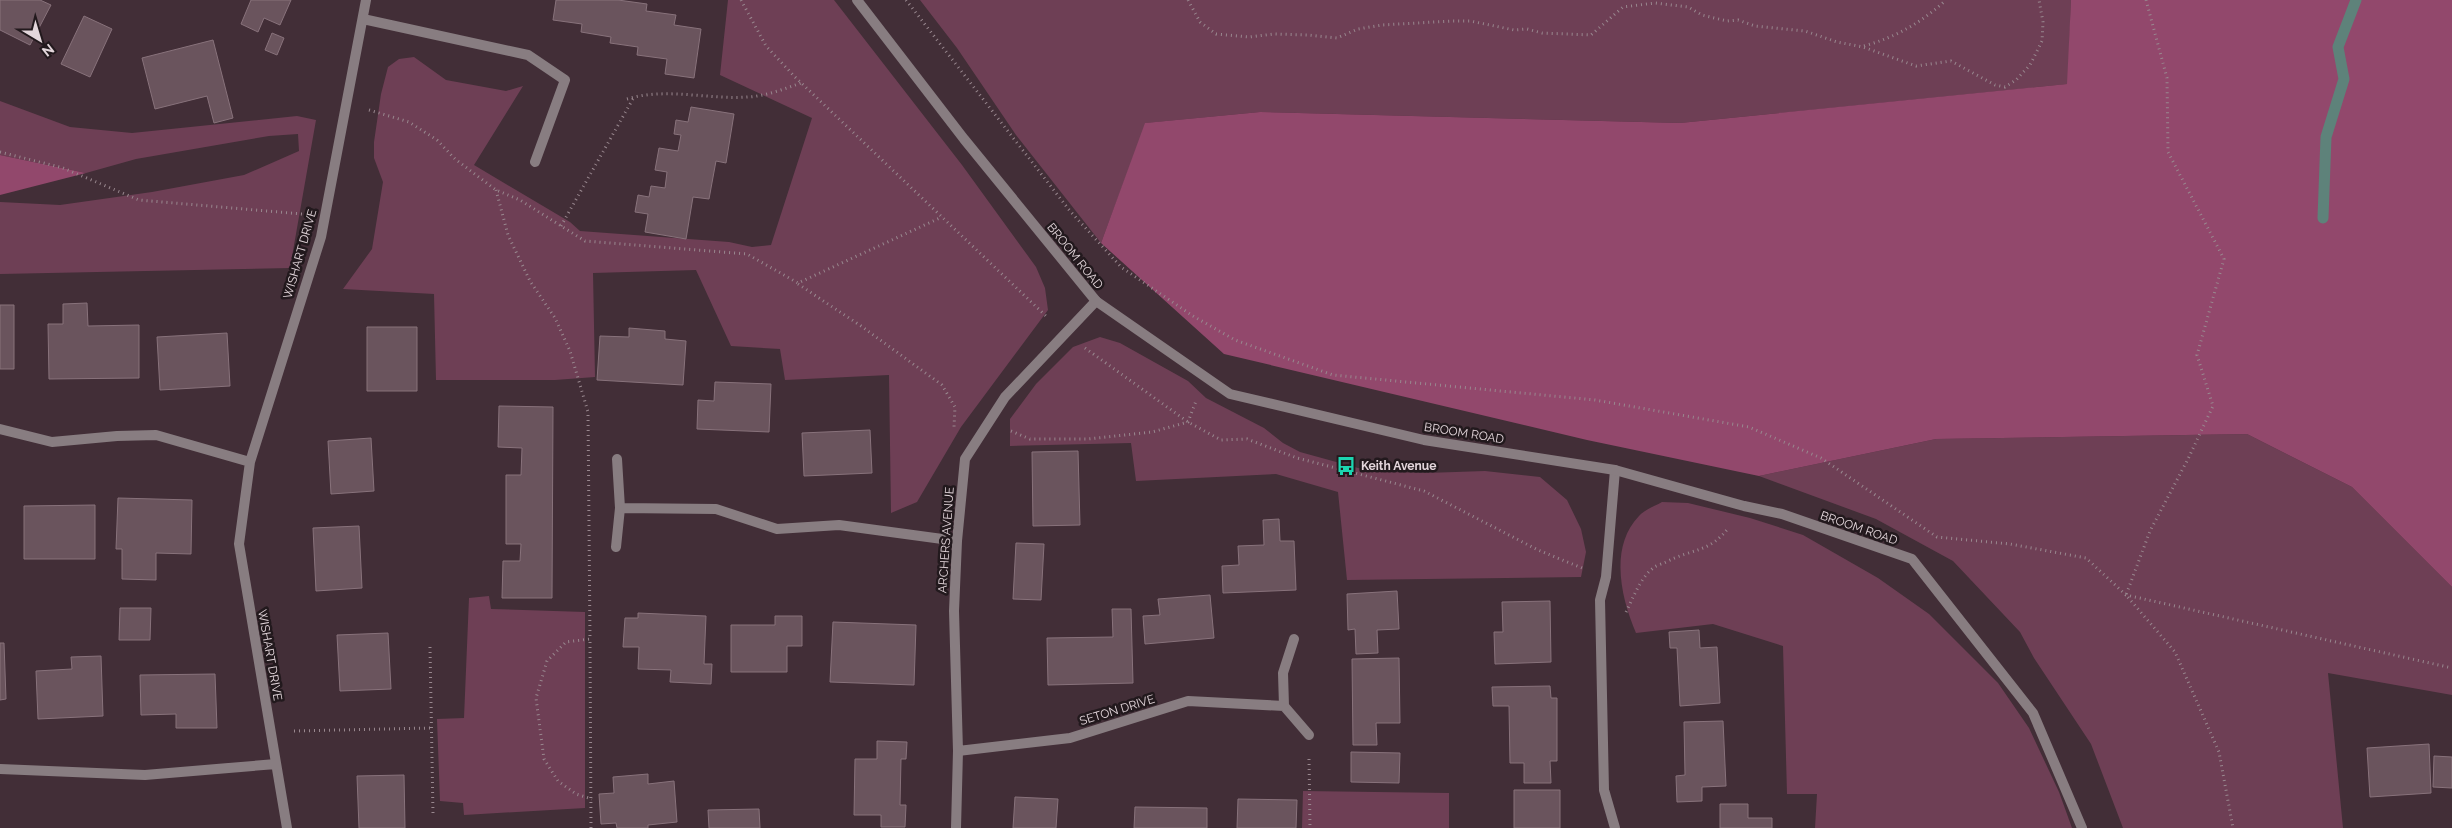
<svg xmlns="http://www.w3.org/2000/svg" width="2452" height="828" viewBox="0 0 2452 828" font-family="Raleway,sans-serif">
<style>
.green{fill:#6e3f55}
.forest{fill:#92486c}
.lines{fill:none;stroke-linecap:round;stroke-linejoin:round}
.stream{stroke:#5e827a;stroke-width:11}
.building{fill:#6a545d;stroke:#88727b}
.path{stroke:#99888f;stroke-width:3;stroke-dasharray:1 4;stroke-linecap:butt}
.minor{stroke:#887d81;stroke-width:10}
.tertiary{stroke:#887d81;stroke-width:10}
.labels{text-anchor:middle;stroke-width:5;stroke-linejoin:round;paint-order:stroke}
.street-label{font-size:12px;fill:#e3d6db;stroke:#22191d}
.poi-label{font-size:12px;font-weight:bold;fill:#e3d6db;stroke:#22191d;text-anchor:start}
</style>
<rect width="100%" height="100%" fill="#422e37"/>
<path class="green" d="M728,0H834L962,165L1036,267L1045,288L1048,310L961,427L917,502L891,513L889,375L785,380L780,349L731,346L696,270L593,273L595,377L555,380H436L434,294L343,289L372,249L383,182L374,158V142L381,94L388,67L399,59L414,57L446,80L506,91L523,86L474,165L570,222L580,231L729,242L752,247L771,245L812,118L720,75Z
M920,0H2071L2068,84L1680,123L1260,112L1146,123L1101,243L1016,135L957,48Z
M0,101L70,127L132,133L297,116L316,120L290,268L0,274V202L60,205L152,192L244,175L299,151L298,134L269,136L136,159L86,173L0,155Z
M1100,337L1120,343L1188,381L1206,398L1264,428L1283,443L1300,452L1358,468L1388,472L1426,473L1485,471L1540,477L1567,500L1581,529L1586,552L1581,577L1347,580L1338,492L1276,474L1136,481L1131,443L1010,446V419L1036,384L1073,347Z
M2247,434L2352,487L2452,587V695L2328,673L2343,828H2123L2091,744L2034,658L2020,632L1953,561L1876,519L1759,476L1936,439Z
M1662,502L1688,503L1750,518L1803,535L1878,578L1929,614L1998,683L2029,728L2059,792L2072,828H1815L1817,794H1787L1783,646L1713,624L1636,633C1621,598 1609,547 1639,516C1644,510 1655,506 1662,502Z
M489,596L491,609L585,612V808L464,815L463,803L440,801L437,719L464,718L469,598Z
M1303,791L1449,793V828H1302Z"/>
<path class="forest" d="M2071,0H2452V587L2352,487L2247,434L1936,439L1759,476L1587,440L1224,354L1101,243L1145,123L1260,112L1680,123L2067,84Z
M0,155L86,173L0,195Z"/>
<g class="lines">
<path class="stream" d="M2323,218L2326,137L2344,79L2338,47L2356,0"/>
</g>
<path class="building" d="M0,0H40L51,5L30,45L0,30Z
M251,0H291L280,25L264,18L258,32L241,24Z
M556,0H618L647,4L646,11L676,15L674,25L701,29L694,78L665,74L667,59L637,55L638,47L610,43L611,37L581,32L582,24L553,20Z
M84,16L112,29L90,77L61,64Z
M272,33L284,38L277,55L265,50Z
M213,40L233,118L214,123L207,96L155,109L142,58Z
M691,107L734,114L726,163L716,161L709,199L693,197L686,239L645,232L648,214L635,212L638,195L649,197L651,186L665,188L667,172L655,170L659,148L678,151L681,135L674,134L676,120L688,122Z
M87,303L88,326L139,325V378L49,379L48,324H63V304Z
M0,305H14V369H0Z
M367,327H417V391H367Z
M629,328L665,331V339L686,341L683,385L597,380L600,336L629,337Z
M227,333L230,386L160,390L157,337Z
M715,382L771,384L769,432L697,429L698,400L714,401Z
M499,406L553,407L552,598H502L503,561H520L521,544H506V475H521L522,448L498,447Z
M870,430L872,473L804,476L802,433Z
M371,438L374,491L331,494L328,441Z
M1078,451L1080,525L1033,526L1032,452Z
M118,498L192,500L191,554L156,553V580L122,579V549H116Z
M95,505V559H24V506Z
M1279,519L1280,541H1294L1296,590L1223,593L1222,566L1239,565L1238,546L1264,545L1263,520Z
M359,526L362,588L316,591L313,528Z
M1016,543L1044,544L1041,600L1013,599Z
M1397,591L1399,629L1377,630L1378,653L1356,654L1355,629L1348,630L1347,594Z
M1210,595L1214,638L1145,644L1143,616L1160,615L1158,599Z
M1550,601L1551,662L1495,664L1494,632H1503L1502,602Z
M120,608H151L150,640H119Z
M1112,609H1131L1133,683L1048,685L1047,638L1113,637Z
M638,613L706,616L704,664H712L711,684L670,682L671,670L638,669L639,647H623L625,618H638Z
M775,616H802V646H787V672H731V625H775Z
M833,622L916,625L914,685L830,682Z
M1699,630L1700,648L1717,647L1720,703L1680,706L1677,648H1670L1669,632Z
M388,633L391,689L340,691L337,635Z
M0,643H4L6,699L0,700Z
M101,656L103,716L38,719L36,671L72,669L71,657Z
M1399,658L1400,723H1376L1377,745H1353L1352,659Z
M215,674L217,728H176V714L141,715L140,675Z
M1550,686L1551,698H1557V761H1550L1551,783H1524V763H1510L1509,706H1493L1492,687Z
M1723,721L1726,786L1702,787V801L1677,802L1676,776L1685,775L1684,722Z
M877,741L907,742L906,759H901L900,805H906L905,827H881V815H854L855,759H877Z
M2429,744L2431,793L2370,797L2367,748Z
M1351,752L1400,753L1399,783L1351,782Z
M2434,756L2452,757V788L2433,787Z
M648,774V784L674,781L677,822L648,825V828H617L616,823L601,824L599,794L614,793L613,777Z
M404,775L405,828H359L357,776Z
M1514,790H1560V828H1514Z
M1015,797L1058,799L1056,828H1013Z
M1238,799L1297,800L1296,828H1237Z
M1720,804H1748V818H1772V828H1720Z
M1135,807L1207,808V828H1134Z
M759,809L760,828H709L708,810Z"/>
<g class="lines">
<path class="path" d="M741,0L766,46L795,77L1047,317
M906,0L1070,211L1121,267L1193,316L1235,340L1333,375L1595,400L1749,427L1821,458L1937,537L2010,544L2086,558L2126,595L2452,668
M1188,0L1200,22L1216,34L1249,37L1274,34L1308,35L1337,38L1358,29L1382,25L1452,21H1470L1514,30L1527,29L1542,33L1591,35L1623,7L1655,3L1688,7L1702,15L1727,21L1738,20L1755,26L1805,31L1837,42L1863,47L1916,66L1951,61L1995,85L2005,87L2016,80L2030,65L2042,41L2043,22L2039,0
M2146,0L2167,78L2168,152L2224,259L2197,355L2213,406L2188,459L2150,531L2126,595L2175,652L2219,752L2233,828
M1864,46C1896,37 1921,23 1946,0
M627,99C666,87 710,100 748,97C766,96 784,89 801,83
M369,110L409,122L437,140L455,159L496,190L520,200L585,241L747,254L798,283L942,217
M0,152L63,168L139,200L302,214
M496,190L508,235L530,281L555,318L570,351L588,412L590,639
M561,226L634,97
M798,284L861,326L942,385L955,407L954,427
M1085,348L1188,422L1221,440L1247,439L1297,458L1424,491L1538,550L1582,568
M1011,431L1030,439H1088L1152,432L1188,422L1196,401
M1626,612C1633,598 1640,579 1652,569C1656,565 1662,564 1666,562C1693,548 1710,553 1729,527
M430,647L433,814
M294,731L431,728
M1309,759L1310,828
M591,828L590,639L566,642L547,661L536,698L544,759L558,781L576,794L592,799"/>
<path class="minor" d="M363,19L528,55L565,80L535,162
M0,429L52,442L117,436L156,435L250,462
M617,459L620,508
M1615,470L1606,577L1600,600L1604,790L1615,828
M616,547L620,508L716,509L777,529L839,525L957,541
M1294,639L1283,673L1284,706L1309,735
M958,751L1070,738L1188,701L1284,706
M0,769L145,775L276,764
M287,828L239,544L250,462L321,237L366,0
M956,828L958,751L954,611L957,541L965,459L1005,397L1096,301"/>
<path class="tertiary" d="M857,0L964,139L1096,301L1230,394L1424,440L1615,470L1744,506L1782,514L1912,559L2033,713L2082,828"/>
</g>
<defs>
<g id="bus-bare" transform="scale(1.5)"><path d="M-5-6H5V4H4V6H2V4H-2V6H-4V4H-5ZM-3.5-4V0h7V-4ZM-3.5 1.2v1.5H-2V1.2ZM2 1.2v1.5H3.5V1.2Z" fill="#1cd5b1" stroke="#22191d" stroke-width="2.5" paint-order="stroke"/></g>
</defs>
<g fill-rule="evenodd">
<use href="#bus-bare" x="1346" y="466"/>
</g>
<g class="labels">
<g class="street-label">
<text transform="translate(300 254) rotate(-74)" y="4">WISHART DRIVE</text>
<text transform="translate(1075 256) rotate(51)" y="4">BROOM ROAD</text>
<text transform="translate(1464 433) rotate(9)" y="4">BROOM ROAD</text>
<text transform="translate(1859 528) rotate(19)" y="4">BROOM ROAD</text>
<text transform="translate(946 540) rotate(-86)" y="4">ARCHERS AVENUE</text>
<text transform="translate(270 655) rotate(80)" y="4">WISHART DRIVE</text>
<text transform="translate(1117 710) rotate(-17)" y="4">SETON DRIVE</text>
</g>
<g class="poi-label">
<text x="1361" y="470">Keith Avenue</text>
</g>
</g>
<g transform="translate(40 40) rotate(142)" stroke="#22191d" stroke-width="4" paint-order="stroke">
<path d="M0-4L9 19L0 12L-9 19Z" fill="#e3d6db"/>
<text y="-8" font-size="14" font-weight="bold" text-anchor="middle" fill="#e3d6db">N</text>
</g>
</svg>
